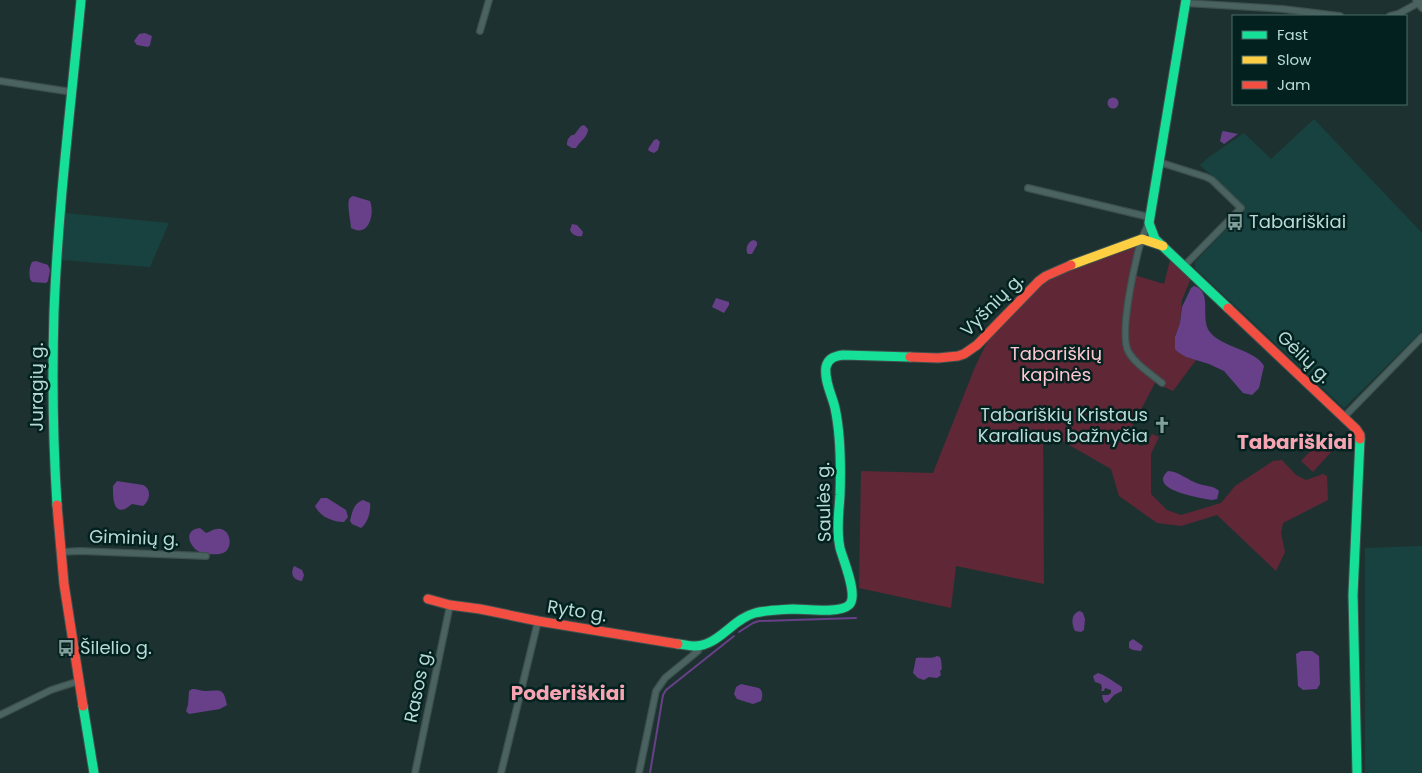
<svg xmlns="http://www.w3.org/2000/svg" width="1422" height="773" viewBox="0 0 1422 773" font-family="Poppins,sans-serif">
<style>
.built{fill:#18423f}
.green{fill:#602736}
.water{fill:#674089}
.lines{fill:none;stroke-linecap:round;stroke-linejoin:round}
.stream{stroke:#674089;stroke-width:2}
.street-casing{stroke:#3d504d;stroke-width:8}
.fast-casing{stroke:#3d504d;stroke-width:11}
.slow-casing{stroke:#3d504d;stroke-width:11}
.jam-casing{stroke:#3d504d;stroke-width:11}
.street{stroke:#4a6361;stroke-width:5.5}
.fast{stroke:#16e098;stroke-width:9}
.slow{stroke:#ffcf43;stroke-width:9}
.jam{stroke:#f24e42;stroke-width:9}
.labels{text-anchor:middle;stroke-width:5;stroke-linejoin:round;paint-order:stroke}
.poi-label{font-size:18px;fill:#b8dad6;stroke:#02211f;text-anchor:start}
.street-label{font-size:18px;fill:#b8dad6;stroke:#02211f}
.park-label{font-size:18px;fill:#fec6cf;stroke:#02211f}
.quarter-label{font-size:20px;font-weight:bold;fill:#f7a4b3;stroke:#02211f}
</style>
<rect width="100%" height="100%" fill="#1d3230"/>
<path class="built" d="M1314,119L1422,233V330L1419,334L1344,408L1195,268V262L1246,208L1200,165L1209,157L1244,133L1271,159Z
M65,213L169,223L150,267L61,260Z
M1422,546V773H1365V548Z"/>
<path class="green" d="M1139,235L1131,274L1164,284L1170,260L1191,278L1182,300L1180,323L1175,337L1186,357L1196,360L1173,391L1155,383L1126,438C1143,447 1142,451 1152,434L1159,437L1151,454V494L1167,510L1181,515L1221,503L1235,486L1273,461L1282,460L1296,475L1306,480L1323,474L1327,476L1328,500L1283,523L1281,533L1285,552L1276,571L1217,515L1181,526L1157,523L1119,496L1111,469L1043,430L1044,584L956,566L951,608L859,588L861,471L933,473L975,367L990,336L1044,279L1043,273Z
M1321,440L1332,451L1313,472L1301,461Z"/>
<path class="water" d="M145,33L152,36L150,45L148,47L137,45L134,41L139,34Z
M1107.5 103a5.5 5.5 0 1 1 11 0a5.5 5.5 0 1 1-11 0Z
M584,125L588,129C588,137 580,141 576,148H572L567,145C567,140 568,138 572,135H574L581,126Z
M1222,132L1223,131L1238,134L1224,144L1220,141Z
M657,139L660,142L658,150L654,153L649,151L648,149L654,140Z
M353,196L370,201C375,214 369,238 351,228C351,222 346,202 350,198C351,197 352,196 353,196Z
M572,224L577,225L583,232L582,236C577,237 572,235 570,230Z
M754,240L757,242V245L752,254H748C745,250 747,244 751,241Z
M36,261L48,265L50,270L48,281L46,283L32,282L30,279C29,273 29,268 32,262Z
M1194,286C1213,292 1200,316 1209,331C1220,347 1256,350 1264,366L1259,388L1252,395L1243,393L1224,371L1209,364L1186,357L1178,352L1175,349V337L1180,323L1182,307L1191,288Z
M716,298L729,302V305L724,313L712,307Z
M1168,471C1178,471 1189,481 1199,484C1206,486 1214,486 1219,491L1217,499L1212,500C1202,498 1146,490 1168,471Z
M117,481L143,485C152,489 150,501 143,506L132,504C129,506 127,508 125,509C112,514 113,493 113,486Z
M321,498H327L346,510L348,517L344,522C333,522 320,517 315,506Z
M363,500L370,503C371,511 368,523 361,528L352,524L350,521C352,512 354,503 363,500Z
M200,528L206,533C210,532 213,529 217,529C231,527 234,549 223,553C219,555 211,554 207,554C191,553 180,530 200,528Z
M294,566L302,570L304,575L302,581C293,580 290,574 294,566Z
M1080,611L1083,613L1085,619L1084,630L1081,632L1075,631C1071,624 1071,613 1080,611Z
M1133,639L1143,646L1141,651L1133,650L1129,648V642Z
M1301,651H1312L1319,656L1320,684L1317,689L1303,690L1298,686L1296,654Z
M937,656L940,657C942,661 941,665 942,669L940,671L941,675L937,678L929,677L924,680L918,678L913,673L916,658C923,656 929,660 937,656Z
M1098,673C1107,676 1114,682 1122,687V691L1114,695L1108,702L1105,703L1103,700L1102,695H1108L1111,693V690L1105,688L1104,691H1101L1102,688L1101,684L1095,682L1093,676Z
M741,684L759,688C763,691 763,696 761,701L753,704L737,699L734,694L736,687Z
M192,689C197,689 201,691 206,691C221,691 223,687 227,705L220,709L189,714L186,711L188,705L189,691Z"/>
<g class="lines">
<path class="stream" d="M739,632L753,623L759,621L856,618
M650,773L663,695L666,690L734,636"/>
<g class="street-casing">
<path id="street" d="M1416,0L1422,8
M1185,3L1283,9L1340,16
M1390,16L1398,14L1422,1
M480,31L489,0
M0,81L72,92
M1159,162L1206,177L1212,180L1241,208L1184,266
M1028,188L1149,217
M1149,223C1146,229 1143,235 1141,241C1135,262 1119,332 1128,351C1135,364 1151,374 1162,383
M1344,417L1422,337
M61,552L80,551L206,556
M0,715L51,690L79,681
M415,773L450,605
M501,773L538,621
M639,773L656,691L665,678L698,651L700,646"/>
</g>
<g class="fast-casing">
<path id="fast" d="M1186,0L1149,223L1155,239L1228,308
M57,505C53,441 52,377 54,312C58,208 71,104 81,0
M678,644C682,644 688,646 693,646C718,647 732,619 755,613C767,610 780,610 793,609C806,609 839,614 849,605C859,596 843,560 840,548C836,530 839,512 840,495C841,466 841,436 835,408C832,395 824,381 826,367C828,358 835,356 843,355L910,357
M83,706L94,773
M1357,773L1353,595L1360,439"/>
</g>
<g class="slow-casing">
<path id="slow" d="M1071,265L1142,239L1163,246"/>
</g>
<g class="jam-casing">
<path id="jam" d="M1228,308L1356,429L1360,435V439
M910,357L938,358L958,356L964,354L977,345L1039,281L1046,276L1071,265
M57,505L64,584L83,706
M428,599L450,605L480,609L538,621L678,644"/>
</g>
<use href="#street" class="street"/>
<use href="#fast" class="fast"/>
<use href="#slow" class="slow"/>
<use href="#jam" class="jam"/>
</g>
<defs>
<g id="bus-bare" transform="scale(1.35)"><path d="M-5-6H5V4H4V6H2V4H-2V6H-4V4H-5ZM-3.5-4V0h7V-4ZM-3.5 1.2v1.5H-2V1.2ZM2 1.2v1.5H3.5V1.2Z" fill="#829f9c" stroke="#02211f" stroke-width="2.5" paint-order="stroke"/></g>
<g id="church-bare" transform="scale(1.35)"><path d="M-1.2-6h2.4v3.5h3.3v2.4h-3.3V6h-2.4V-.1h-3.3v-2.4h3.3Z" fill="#829f9c" stroke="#02211f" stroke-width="2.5" paint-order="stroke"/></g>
</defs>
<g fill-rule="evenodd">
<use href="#bus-bare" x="1235" y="222"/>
<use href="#church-bare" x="1162" y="425"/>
<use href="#bus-bare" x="66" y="648"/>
</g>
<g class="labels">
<g class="poi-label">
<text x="1249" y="228">Tabariškiai</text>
<text x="1148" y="421" text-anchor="end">Tabariškių Kristaus<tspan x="1148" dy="21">Karaliaus bažnyčia</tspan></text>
<text x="80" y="654">Šilelio g.</text>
</g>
<g class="street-label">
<text transform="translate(992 305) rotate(-45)" y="6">Vyšnių g.</text>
<text transform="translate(1304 357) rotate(44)" y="6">Gėlių g.</text>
<text transform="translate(37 387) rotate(-90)" y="6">Juragių g.</text>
<text transform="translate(824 502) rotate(-91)" y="6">Saulės g.</text>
<text transform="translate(134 538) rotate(2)" y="6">Giminių g.</text>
<text transform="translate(577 611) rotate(9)" y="6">Ryto g.</text>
<text transform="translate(418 686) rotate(-78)" y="6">Rasos g.</text>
</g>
<g class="park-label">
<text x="1056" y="360">Tabariškių<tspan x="1056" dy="21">kapinės</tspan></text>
</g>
<g class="quarter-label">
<text x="1295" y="449">Tabariškiai</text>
<text x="568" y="700">Poderiškiai</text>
</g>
</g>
<rect x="1232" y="15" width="175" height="90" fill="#02211f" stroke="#4b6b68"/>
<rect x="1242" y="31" width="25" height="8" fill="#16e098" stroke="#4b6b68"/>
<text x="1277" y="40" font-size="15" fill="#b8dad6">Fast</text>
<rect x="1242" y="56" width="25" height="8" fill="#ffcf43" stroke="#4b6b68"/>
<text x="1277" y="65" font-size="15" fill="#b8dad6">Slow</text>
<rect x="1242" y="81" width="25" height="8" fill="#f24e42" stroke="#4b6b68"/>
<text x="1277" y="90" font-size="15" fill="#b8dad6">Jam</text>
</svg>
